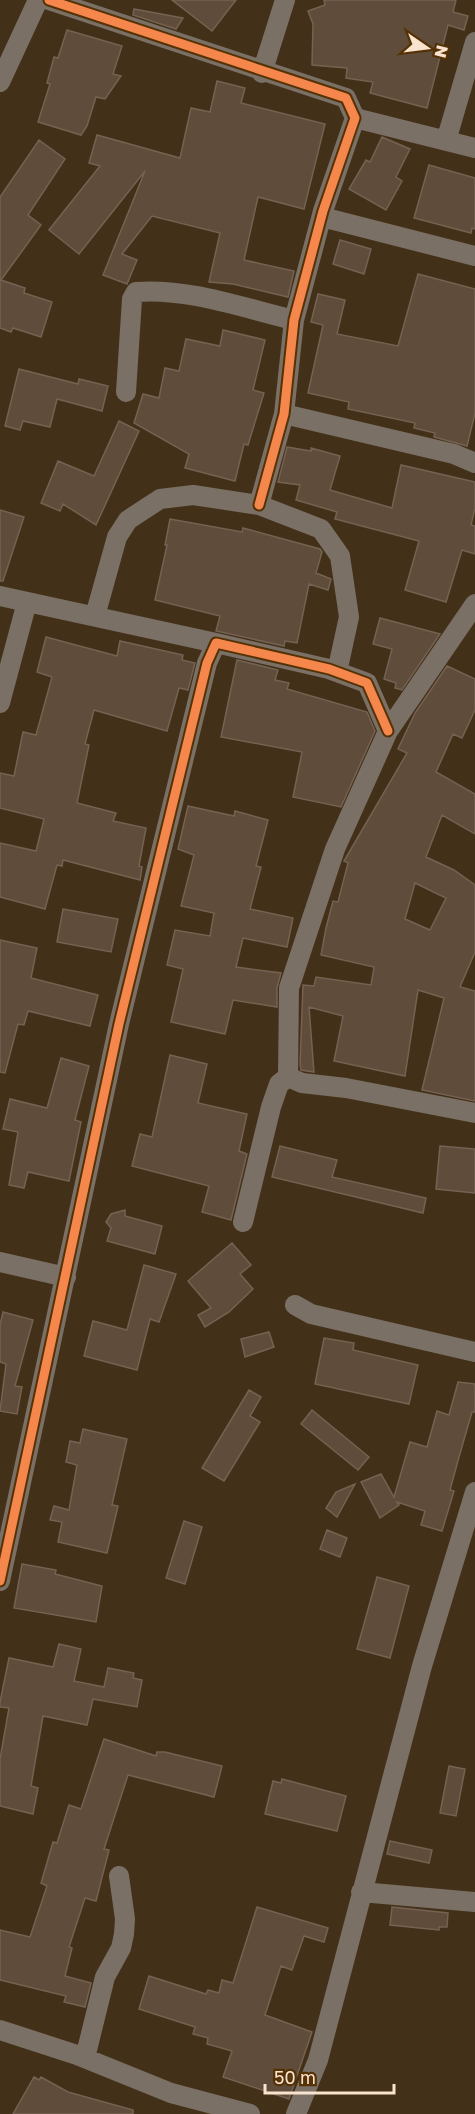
<svg xmlns="http://www.w3.org/2000/svg" width="475" height="2114" viewBox="0 0 475 2114" font-family="'Golos Text',sans-serif">
<style>
.building{fill:#604c3b;stroke:#746252;stroke-width:1.5;fill-rule:evenodd}
.lines{fill:none;stroke-linecap:round;stroke-linejoin:round}
.minor{stroke:#7a7065;stroke-width:20}
.cycleway-casing{stroke:#553206;stroke-width:13}
.cycleway{stroke:#f5874c;stroke-width:9}
</style>
<rect width="100%" height="100%" fill="#433018"/>
<path class="building" d="M172,0H236L212,31Z
M324,0H456L453,12L468,16L464,30L448,25L427,108L370,93L373,82L346,78L347,68L312,65L313,24L308,11L325,5Z
M134,9L183,18L176,29L133,15Z
M67,30L122,46L113,74L121,76L105,99L96,97L87,126L81,135L38,122L50,84L47,83L54,57L58,58Z
M217,81L245,88L241,103L325,124L304,209L258,197L244,260L294,271L288,297L233,284L209,282L220,233L152,216L122,254L137,260L127,284L103,275L145,171L79,254L49,230L100,166L89,163L97,135L180,158L191,108L210,112Z
M382,137L410,149L396,177L402,181L386,210L349,189L366,160L370,162Z
M39,140L65,159L28,215L41,225L1,280L25,288L24,293L52,302L41,337L13,328L11,332L0,328V197Z
M429,165L475,178V229L472,228L471,233L414,218Z
M340,240L371,249L364,274L333,264Z
M418,274L475,289V413L467,446L434,437L435,433L414,428L415,423L348,409L349,402L308,393L323,325L311,322L318,294L345,300L337,334L398,346Z
M223,330L265,340L253,390L264,393L248,445L244,444L235,481L185,468L189,454L134,423L143,394L159,398L165,368L179,371L186,339L220,346Z
M19,369L78,384L79,379L108,386L102,411L57,399L50,427L23,421L20,430L5,426Z
M119,421L139,431L96,525L63,504L60,511L41,503L58,461L94,476Z
M287,447L311,451V448L340,456L330,490L392,508L401,465L475,482V508L471,525L475,526V554L462,550L446,602L405,590L419,541L335,519L337,512L296,500L300,485L278,482Z
M0,510L24,517L3,581H0Z
M170,519L242,532L243,528L320,549L322,552L316,573L331,579L328,590L309,584L297,643L285,641L284,646L216,631L220,616L155,600L167,545H165Z
M380,618L440,634L402,690L395,688L396,683L384,679L392,649L373,644Z
M46,637L117,656L120,641L183,655L182,660L195,663L188,690L179,688L167,731L94,710L85,744L89,745L77,803L116,813L113,821L146,828L139,866L142,867L140,880L63,860L62,866L57,865L45,909L0,897V843L36,851L44,819L0,808V773L14,776L23,732L36,735L52,677L37,672Z
M237,660L278,670L275,680L289,683L287,689L367,712L375,731L341,807L293,797L302,752L221,737Z
M447,666L475,679V710L462,738L453,734L436,772L475,794V834L442,815L426,857L454,870L475,885V952L460,987L475,991V1101L422,1090L444,998L418,990L405,1076L334,1061L343,1016L309,1007L314,1072L301,1070L300,1064L303,985L314,986L316,977L371,985L374,967L321,955L326,928L333,901L338,902L348,863L344,861L407,753L398,749L415,713ZM415,883L446,898L430,930L405,919Z
M188,806L234,816L235,811L268,820L256,866L261,867L250,909L293,918L287,947L243,938L236,967L281,973L277,988V1007L233,1000L225,1034L171,1022L183,969L167,965L175,930L210,936L214,913L181,906L194,855L178,849Z
M63,909L118,919L111,952L57,942Z
M0,940L37,948L31,978L98,995L90,1026L28,1011L24,1025L18,1024L5,1073L0,1072Z
M170,1055L207,1064L198,1103L247,1114L239,1151L247,1154L231,1220L202,1212L209,1186L132,1166L140,1134L152,1137Z
M61,1058L89,1066L75,1120L81,1122L69,1181L28,1172L24,1188L9,1185L18,1132L3,1129L10,1099L47,1108Z
M280,1146L337,1160L332,1177L426,1198L423,1213L272,1177Z
M440,1146L475,1149V1193L436,1189Z
M125,1210V1216L162,1226L155,1254L107,1241L111,1228L106,1222L111,1214Z
M232,1243L251,1265L240,1274L253,1289L229,1312L205,1327L198,1315L211,1308L188,1281Z
M144,1265L176,1274L159,1322L150,1319L137,1370L84,1356L93,1321L127,1330Z
M3,1312L33,1320L15,1386L22,1387L17,1414L0,1411L6,1364L0,1362V1325Z
M269,1332L274,1347L245,1357L241,1339Z
M324,1338L354,1343L353,1350L418,1365L409,1404L315,1384Z
M458,1382L475,1384V1412H472L459,1457L450,1490L454,1491L442,1531L421,1525L425,1511L397,1502L399,1505L380,1518L361,1482L381,1474L394,1497L410,1442L427,1447L437,1411L449,1415Z
M249,1390L261,1397L250,1416L260,1422L224,1481L202,1468Z
M312,1410L369,1457L358,1470L301,1424Z
M83,1429L127,1439L112,1505L118,1506L107,1553L58,1542L62,1522L50,1520L54,1506L69,1510L77,1465L66,1462L70,1441L80,1443Z
M355,1484L337,1517L326,1508L336,1492Z
M184,1521L202,1527L185,1584L166,1578Z
M327,1530L347,1538L340,1557L320,1549Z
M22,1564L56,1570L55,1574L102,1586L96,1622L14,1608Z
M377,1577L409,1586L390,1658L357,1649Z
M59,1644L81,1649L74,1681L104,1687L108,1668L134,1673L133,1678L142,1680L137,1707L93,1699L87,1725L43,1716L31,1786L38,1788L33,1814L0,1806V1759L9,1708L0,1707V1702L9,1658L53,1667Z
M104,1739L156,1756L157,1752H165L222,1766L214,1797L128,1775L104,1849L109,1850L96,1901L85,1898L69,1947L72,1948L65,1976L91,1983L85,2007L64,2002L66,1996L0,1980V1930L30,1937L47,1886L41,1883L53,1842L57,1843L69,1805L81,1809Z
M449,1766L465,1769L456,1816L440,1813Z
M282,1779L346,1796L337,1831L265,1814L273,1781L281,1783Z
M390,1841L432,1850L429,1863L387,1854Z
M257,1907L328,1928L324,1942L304,1936L292,1970L281,1966L265,2015L312,2032L289,2099L223,2077L232,2051L207,2044L208,2038L193,2034L195,2027L139,2009L149,1976L206,1994L208,1990L219,1993L222,1980L233,1983Z
M392,1907L448,1913L447,1927H439V1930L390,1925Z
M34,2077L39,2080L41,2077L68,2092L133,2110V2114H13Z"/>
<g class="lines">
<path class="minor" d="M49,0L346,98L355,118L323,211L294,320L284,414L259,505
M262,73L285,0
M0,82L38,0
M355,118L475,148
M446,141L475,42
M322,217L475,256
M126,392L132,299L136,292C189,288 243,308 294,320
M284,414L454,454L475,463
M0,596L216,643
M95,616L117,537L128,520L160,499L193,495L259,505L321,529L340,556L349,617L337,672
M0,703L27,602
M288,1077L302,1083L346,1088L475,1113
M243,1222L271,1107L279,1084L288,1077L289,988L335,849L388,731L475,604
M0,1262L66,1277
M295,1305L311,1314L475,1352
M0,1581L119,1024L207,663L216,643L329,669L367,683L388,731
M361,1892L475,1902
M0,2030L77,2055L171,2093L250,2114
M85,2058L105,1977L121,1948L124,1934L125,1919L119,1876
M296,2114L318,2060L422,1666L475,1492"/>
<g class="cycleway-casing">
<path id="cycleway" d="M49,0L346,98L355,118L323,211L294,320L284,414L259,505
M0,1581L119,1024L207,663L216,643L329,669L367,683L388,731"/>
</g>
<use href="#cycleway" class="cycleway"/>
</g>
<g transform="translate(427 48) rotate(104)" stroke="#553206" stroke-width="4.5" paint-order="stroke">
<path d="M0-4.5L10 22L0 15L-10 22Z" fill="#f9e3ce"/>
<text y="-9" font-size="16" font-weight="bold" text-anchor="middle" fill="#f9e3ce">N</text>
</g>
<path d="M265 2084v9h129v-9" fill="none" stroke="#f9e3ce" stroke-width="3"/>
<text x="274" y="2084" font-size="18" fill="#f9e3ce" stroke="#553206" stroke-width="4.5" paint-order="stroke">50 m</text>
</svg>
